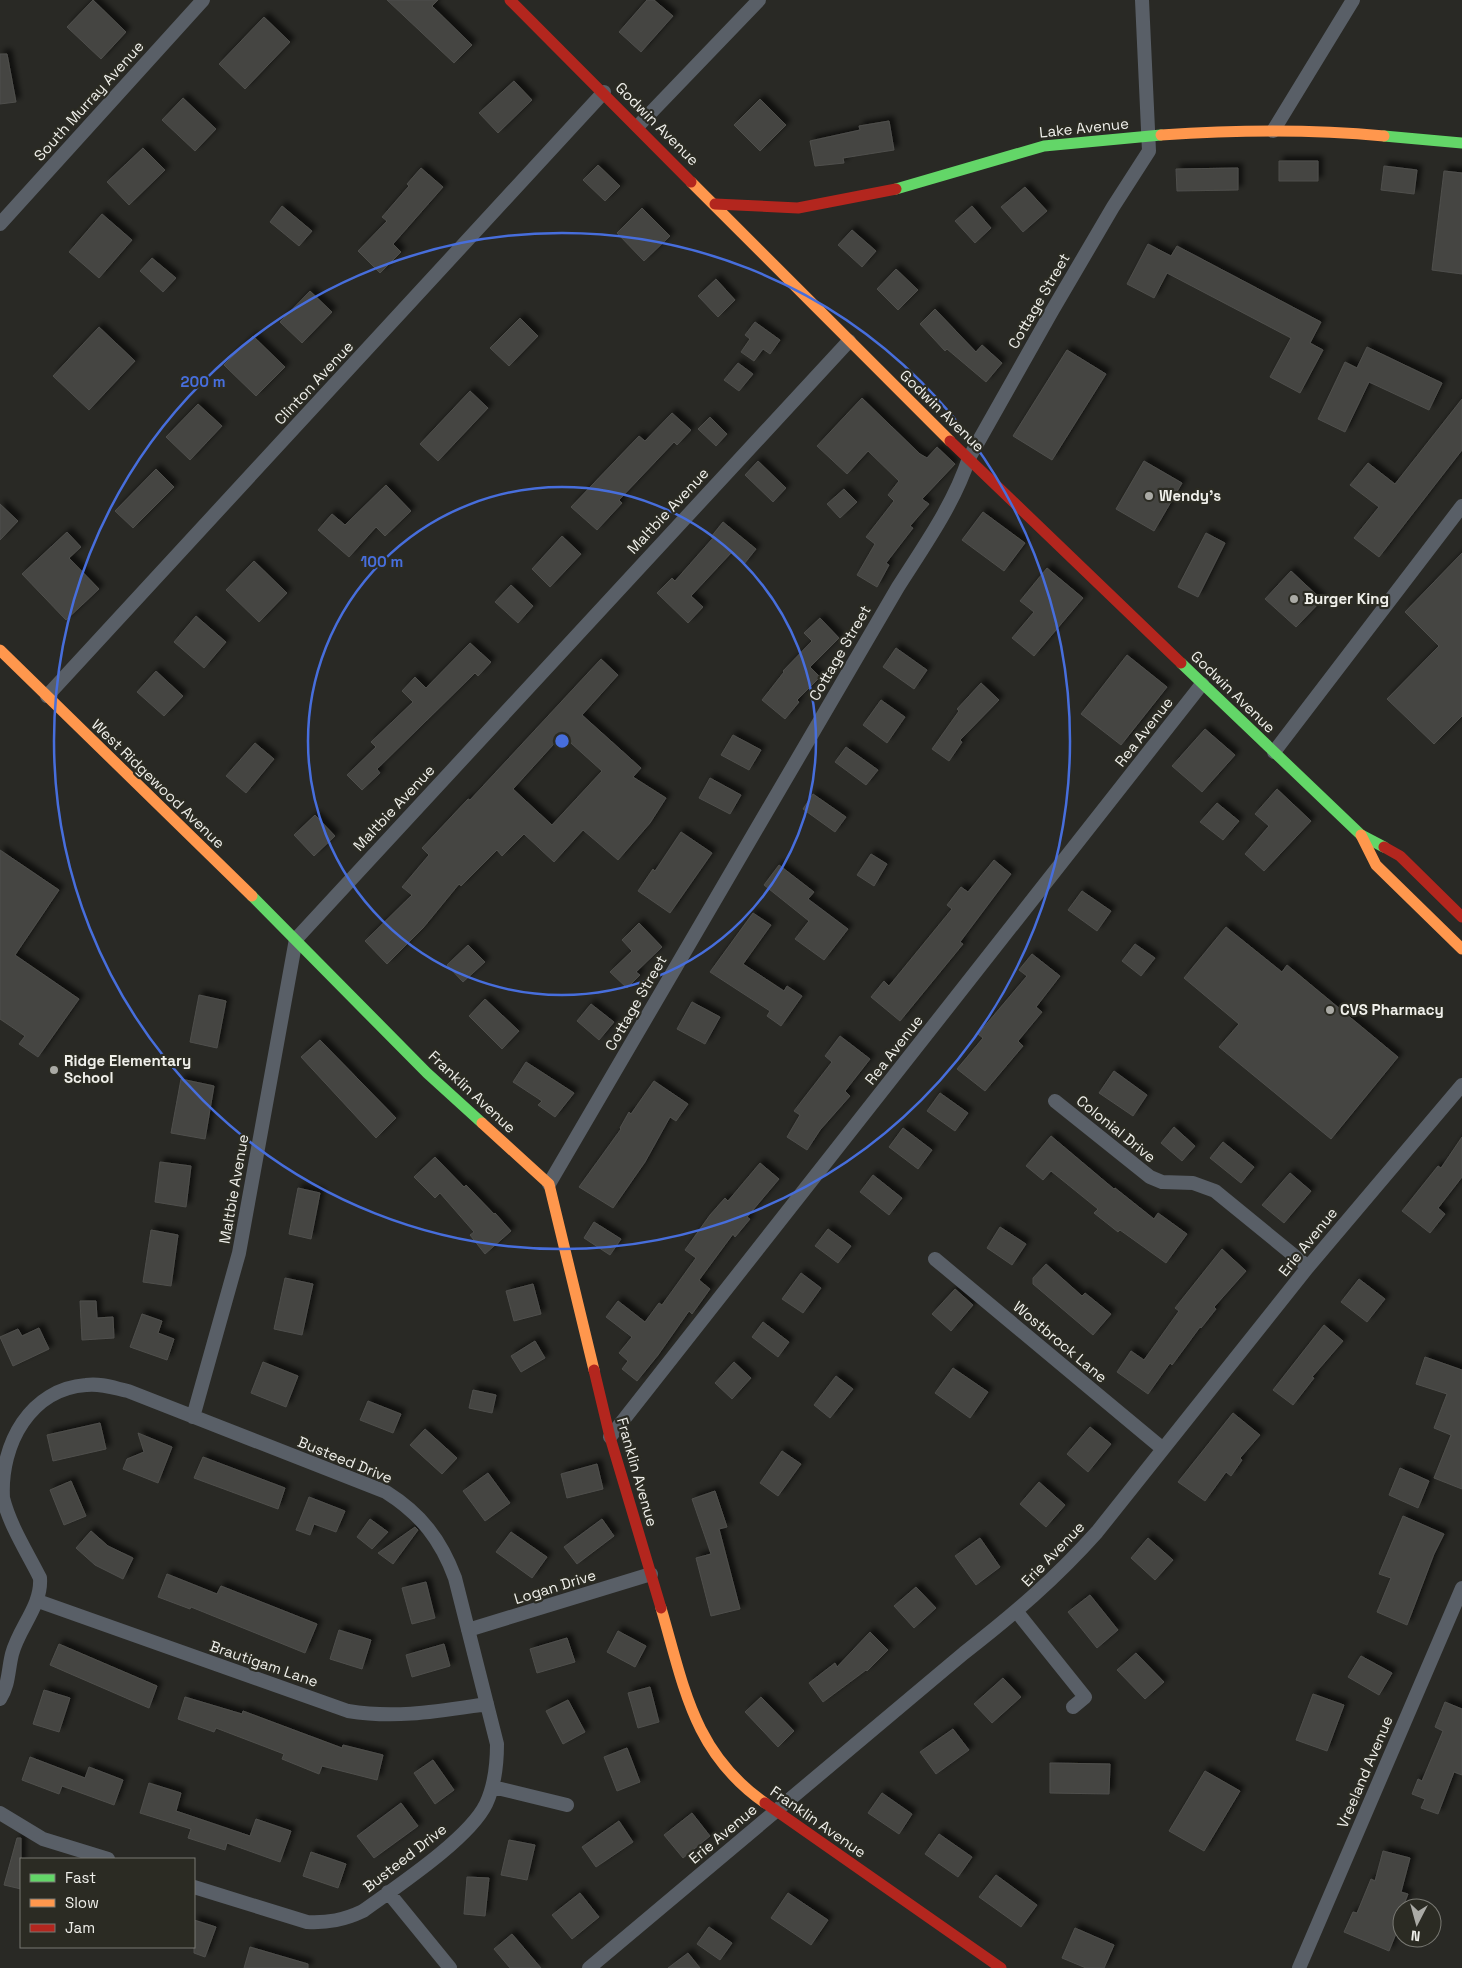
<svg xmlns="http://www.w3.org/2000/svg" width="1462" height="1968" viewBox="0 0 1462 1968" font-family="'Space Grotesk',sans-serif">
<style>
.building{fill:#454542;stroke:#4f4f4c;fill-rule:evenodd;filter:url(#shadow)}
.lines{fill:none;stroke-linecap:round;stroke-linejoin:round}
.street{stroke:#595f67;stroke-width:14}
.fast{stroke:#63d668;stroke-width:11}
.slow{stroke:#ff974d;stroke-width:11}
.jam{stroke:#b3261e;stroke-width:11}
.ring{fill:none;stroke:#476edc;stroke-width:2.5}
.poi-dot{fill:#aaaaa5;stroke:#2b2b23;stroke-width:2}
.labels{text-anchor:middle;stroke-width:4.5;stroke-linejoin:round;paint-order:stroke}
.street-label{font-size:15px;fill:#efefea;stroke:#2b2b23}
.poi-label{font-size:15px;font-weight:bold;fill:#efefea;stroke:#2b2b23;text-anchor:start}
.centre{fill:#476edc;stroke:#2b2b23;stroke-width:2.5}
.ring-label{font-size:15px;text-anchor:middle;font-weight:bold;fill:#476edc;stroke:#2b2b23;stroke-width:4.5;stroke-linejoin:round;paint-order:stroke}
</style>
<defs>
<filter id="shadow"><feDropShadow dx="4.5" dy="-4.5" stdDeviation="2.5" flood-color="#0009"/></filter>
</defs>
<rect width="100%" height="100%" fill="#292925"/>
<path class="building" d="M93,0L126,32L101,59L67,27Z
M387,0H438L432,6L472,45L454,63Z
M647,0H654L673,16L641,52L619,32Z
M264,17L290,42L245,89L219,64Z
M0,54H7L16,102L0,104Z
M514,81L532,100L498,133L479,113Z
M183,98L216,129L195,151L162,120Z
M760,99L786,125L760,151L734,125Z
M889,121L894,150L843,158L844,163L815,166L810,141L860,130L859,126Z
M143,148L165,170L129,205L107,182Z
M1279,161H1318V181H1279Z
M598,165L620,186L605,201L583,180Z
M1384,166L1417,170L1414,194L1381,190Z
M421,168L443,187L393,244L401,252L380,273L358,251L387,221L382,217L409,186L407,184Z
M1238,168V190L1177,191L1176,169Z
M1444,171L1462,173V274L1432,270Z
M1025,187L1047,211L1023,232L1001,207Z
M282,206L312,231L299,246L270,222Z
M972,206L991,228L975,243L955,221Z
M642,208L670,236L644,261L617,233Z
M102,214L132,240L99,278L69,252Z
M852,230L876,251L862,267L838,245Z
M1148,244L1171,256L1177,246L1321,322L1310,343L1323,350L1300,393L1270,377L1291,338L1167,273L1154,298L1127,284Z
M152,258L176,278L163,292L140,271Z
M896,269L918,290L898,310L877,289Z
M716,279L735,300L718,317L698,296Z
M310,291L332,312L302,343L280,322Z
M935,309L976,352L982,345L1002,363L986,382L947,349L945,351L920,324Z
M520,318L538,336L509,366L490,348Z
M755,322L780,340L770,354L763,349L754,361L741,352L750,339L745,335Z
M99,327L135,361L89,410L53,376Z
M253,336L285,367L256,396L224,365Z
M1367,347L1442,383L1429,410L1369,382L1345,432L1318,419L1345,362L1357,368Z
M1067,350L1106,374L1052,460L1013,436Z
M738,363L753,374L739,391L724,380Z
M470,391L488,408L438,461L420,444Z
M862,398L920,454L927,458L937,447L955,464L922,499L929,504L910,526L913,528L886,563L889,565L877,587L857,575L875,544L866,537L894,501L888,495L899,481L868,451L847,474L817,446Z
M1462,399V450L1379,557L1354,538L1379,507L1350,485L1368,463L1395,484Z
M198,404L222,426L190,460L166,437Z
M672,413L691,430L677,445L674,442L619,500L622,503L597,530L571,507L639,436L645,441Z
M710,417L727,434L716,446L698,429Z
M758,461L786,488L773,502L745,475Z
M1144,461L1182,483L1154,531L1116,509Z
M156,469L174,487L133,528L115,511Z
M386,485L411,511L385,536L376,527L349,557L318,530L332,514L345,525Z
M844,489L857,502L840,518L827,504Z
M0,504L18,521L0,540Z
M983,512L1025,543L1004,571L962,540Z
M723,522L756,549L744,564L731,553L691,596L703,607L688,623L657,593L672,578L675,581L713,538L711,537Z
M67,532L81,547L69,558L99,589L66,620L22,574Z
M1206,533L1225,543L1198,597L1178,587Z
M562,536L581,554L550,587L532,569Z
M1462,553V716L1434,744L1387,699L1439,646L1405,612Z
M254,561L287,593L259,622L226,590Z
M1047,568L1083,598L1034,656L1012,638L1034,612L1020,601Z
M1291,571L1322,600L1296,627L1265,599Z
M511,585L533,606L518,623L495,602Z
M196,616L226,642L204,668L174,642Z
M820,618L839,638L810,667L820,677L797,700L799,702L785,719L762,700L784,672L783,671L812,641L804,633Z
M470,643L491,662L478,676L475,673L377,769L380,773L362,790L347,775L376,747L371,742L413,702L402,691L415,677L426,688Z
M896,648L927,670L914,689L883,667Z
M1127,655L1167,687L1121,745L1081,714Z
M601,659L618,675L582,715L641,768L633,777L666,798L650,823L618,860L583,830L554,862L524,834L502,856L497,850L461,886L459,884L423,928L387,964L365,941L412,895L402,887L429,855L422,848L468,799L470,800ZM562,735L602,771L552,825L513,789Z
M156,671L183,696L164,716L137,692Z
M981,683L999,700L960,740L962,742L949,761L932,749L959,711L957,709Z
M881,700L905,717L887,743L863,725Z
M1205,729L1235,755L1202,792L1172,766Z
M733,735L761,750L749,770L721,755Z
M255,743L274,759L246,793L226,776Z
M846,747L878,770L866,785L835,762Z
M710,778L741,795L730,814L699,798Z
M1277,789L1311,821L1264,871L1245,854L1269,826L1255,814Z
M813,794L846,817L835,832L803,809Z
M1217,803L1239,821L1223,840L1200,822Z
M315,815L335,836L314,856L294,835Z
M681,832L712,853L670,913L638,891L653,869L655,871Z
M0,850L59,890L15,955L79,999L38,1057L19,1044L25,1036L0,1019Z
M871,854L887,864L874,886L857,875Z
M994,860L1011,874L960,942L963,944L900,1021L871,997L884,981L889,986L952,909L947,905L961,887L968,892Z
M779,865L814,892L808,899L848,929L824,960L795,939L809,921L764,885Z
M1082,891L1111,911L1097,931L1068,910Z
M753,913L771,925L743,964L784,991L787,986L802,996L781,1026L767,1016L770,1011L710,972Z
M639,923L662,947L636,972L640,975L627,988L610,972L632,951L622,940Z
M1226,927L1282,972L1287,965L1398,1057L1331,1139L1219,1047L1239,1024L1184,978Z
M1135,944L1155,958L1141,976L1122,961Z
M468,945L485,962L463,982L447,965Z
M1032,954L1060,976L1036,1007L1042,1012L1018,1041L1023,1046L985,1091L957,1069L983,1038L978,1034L1027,976L1019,970Z
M199,995L226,1001L217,1048L190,1042Z
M485,999L519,1031L502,1049L469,1016Z
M692,1002L720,1017L705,1044L677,1029Z
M591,1004L614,1022L599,1040L577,1021Z
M840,1036L870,1059L845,1091L850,1096L820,1130L807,1150L787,1137L800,1115L794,1111L832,1062L825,1056Z
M320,1040L396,1118L376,1138L301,1057Z
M526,1062L574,1093L555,1117L538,1105L542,1101L513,1082Z
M1114,1071L1147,1095L1133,1116L1099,1093Z
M181,1079L214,1086L205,1139L171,1133Z
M654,1081L688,1104L676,1121L670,1117L645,1162L613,1208L579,1187L621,1129L620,1128L629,1112L631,1114Z
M940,1093L968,1113L955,1131L927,1111Z
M1174,1127L1195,1146L1182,1161L1161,1143Z
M903,1128L932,1150L918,1169L889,1147Z
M1051,1136L1114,1189L1115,1188L1154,1219L1158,1213L1187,1234L1166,1263L1120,1230L1118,1232L1094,1213L1098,1209L1051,1171L1043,1180L1026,1166Z
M1462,1137V1177L1438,1208L1445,1214L1430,1233L1402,1211L1438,1166L1441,1168Z
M1223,1142L1254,1167L1241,1183L1210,1158Z
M435,1157L464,1187L466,1185L494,1214L495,1213L511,1231L485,1254L470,1235L474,1232L440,1193L435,1198L414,1177Z
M160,1162L191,1166L186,1207L155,1202Z
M760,1163L779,1179L747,1217L750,1219L735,1237L733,1234L699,1280L710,1289L692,1314L689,1311L658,1355L637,1381L622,1369L628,1361L619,1353L632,1337L606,1317L618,1301L645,1322L659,1303L662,1305L696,1258L685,1250L710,1215L725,1198L728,1201Z
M1290,1173L1311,1191L1284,1223L1262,1205Z
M873,1175L902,1198L889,1215L860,1192Z
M298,1188L320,1193L311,1239L289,1234Z
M594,1222L621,1239L610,1255L584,1238Z
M1000,1227L1026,1244L1012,1265L987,1248Z
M828,1229L851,1246L838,1263L815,1246Z
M151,1230L178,1235L171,1286L143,1282Z
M1222,1249L1246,1271L1214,1307L1216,1309L1201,1328L1200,1327L1172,1365L1170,1363L1148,1394L1117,1372L1131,1351L1144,1360L1179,1311L1175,1308Z
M1046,1264L1082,1296L1085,1293L1111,1314L1093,1335L1033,1284V1278Z
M801,1273L821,1288L803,1313L782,1299Z
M285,1278L313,1284L302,1335L274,1329Z
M1359,1279L1385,1299L1367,1322L1341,1302Z
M533,1284L541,1314L514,1321L506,1291Z
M955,1289L973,1305L951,1331L932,1314Z
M80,1301H96L97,1318L113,1317L114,1338L82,1340Z
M142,1314L162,1321L158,1333L174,1339L167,1360L130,1347Z
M763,1322L789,1342L778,1357L752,1337Z
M1324,1325L1343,1341L1312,1377L1314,1378L1293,1405L1273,1390Z
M39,1328L49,1349L13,1366L0,1337L18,1329L22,1336Z
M535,1341L545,1358L521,1372L511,1356Z
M1425,1357L1462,1370V1489L1434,1478L1451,1435L1434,1428L1447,1394L1416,1384Z
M263,1362L298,1376L286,1407L251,1393Z
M734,1362L751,1378L732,1399L715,1383Z
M953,1368L988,1392L970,1418L935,1393Z
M836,1376L853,1389L830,1418L814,1405Z
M473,1390L496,1395L492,1413L469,1408Z
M368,1401L401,1414L393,1433L360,1420Z
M1233,1413L1260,1435L1240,1458L1242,1460L1231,1476L1226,1472L1205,1501L1178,1482Z
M100,1423L106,1449L53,1461L47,1435Z
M1090,1427L1111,1444L1088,1472L1067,1454Z
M425,1429L457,1458L442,1474L410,1445Z
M138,1433L172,1447L158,1483L123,1469L127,1459L144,1452Z
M782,1451L801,1464L778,1496L760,1483Z
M203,1457L285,1488L278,1509L194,1478Z
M597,1464L603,1489L567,1498L561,1474Z
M1400,1468L1429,1481L1418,1508L1389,1495Z
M488,1473L510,1503L485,1521L463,1491Z
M71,1481L86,1516L64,1525L50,1490Z
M1039,1482L1065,1505L1046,1527L1020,1504Z
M715,1491L727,1527L719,1529L740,1609L711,1616L696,1558L711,1554L692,1499Z
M309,1497L345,1511L336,1532L314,1524L310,1535L296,1530Z
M1403,1516L1444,1534L1434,1554L1407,1625L1377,1612L1391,1578L1379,1574Z
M370,1519L388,1532L372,1549L357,1537Z
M602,1519L614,1536L577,1564L564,1547Z
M415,1527L418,1530L393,1564L378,1553Z
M91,1531L108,1546L133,1558L123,1579L95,1565L76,1548Z
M511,1532L547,1557L532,1578L496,1552Z
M980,1538L1000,1567L976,1585L955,1556Z
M1148,1538L1173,1560L1155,1580L1131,1558Z
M167,1574L217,1594L221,1586L317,1624L305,1653L191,1607L190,1609L158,1597Z
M426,1582L435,1618L412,1624L402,1588Z
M916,1587L936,1608L914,1628L894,1606Z
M1090,1595L1118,1630L1097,1648L1068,1612Z
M339,1630L371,1640L362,1669L330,1659Z
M618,1631L646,1646L635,1667L607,1652Z
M870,1632L888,1650L867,1671L866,1670L823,1702L809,1683L835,1663L837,1667Z
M567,1638L575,1662L537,1673L530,1649Z
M59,1644L157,1686L149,1708L50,1665Z
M444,1644L450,1666L412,1677L406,1655Z
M1136,1653L1164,1682L1145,1699L1117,1670Z
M1361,1656L1392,1673L1379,1695L1348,1677Z
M1003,1678L1021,1697L992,1723L974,1704Z
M650,1687L659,1722L638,1728L628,1693Z
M44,1690L70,1698L59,1732L33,1724Z
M1313,1694L1344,1705L1327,1751L1296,1740Z
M185,1697L242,1714L243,1711L342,1748L343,1745L383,1755L377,1780L322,1766L319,1774L282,1759L284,1754L216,1728L214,1732L178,1719Z
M761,1697L794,1731L778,1747L745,1712Z
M568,1700L585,1732L563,1744L546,1711Z
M1445,1702L1462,1709V1775L1454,1772L1438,1814L1421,1808L1425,1799L1412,1794L1418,1779L1422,1781L1443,1731L1435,1727Z
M953,1729L969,1750L936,1774L920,1752Z
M627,1748L640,1782L617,1791L604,1757Z
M30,1757L85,1778L89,1767L123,1780L114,1805L62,1786L59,1794L22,1780Z
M433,1760L454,1790L435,1804L414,1773Z
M1050,1763L1110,1764L1109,1794L1050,1793Z
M1205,1771L1240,1791L1204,1851L1169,1831Z
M149,1783L181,1793L176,1811L250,1836L256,1819L291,1831L280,1862L227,1843L225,1850L188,1838L191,1829L140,1813Z
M882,1793L912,1814L899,1834L868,1813Z
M401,1803L418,1826L374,1858L357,1836Z
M692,1813L710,1836L683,1858L664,1835Z
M619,1821L633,1842L596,1867L582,1847Z
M939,1834L972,1857L958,1877L925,1854Z
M17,1838H21V1889L4,1885Z
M509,1840L535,1845L527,1880L501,1875Z
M1383,1851L1410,1858L1401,1892L1408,1894L1394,1929L1397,1931L1389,1951L1344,1932L1353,1912L1357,1913L1371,1879L1375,1881Z
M311,1852L346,1864L338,1888L303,1876Z
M996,1875L1037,1905L1021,1927L979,1897Z
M467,1877L489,1878L485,1916L464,1914Z
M580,1893L599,1917L572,1939L552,1915Z
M788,1893L828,1920L811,1945L771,1918Z
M194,1920L216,1927L205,1957L194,1953Z
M709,1927L732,1943L720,1960L697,1944Z
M1075,1928L1114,1945L1104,1968H1086L1062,1958Z
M512,1934L541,1968H510L494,1949Z
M250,1947L308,1964V1968H244Z
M688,1953L700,1968H668Z"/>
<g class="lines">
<path class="street" d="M638,126L759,0
M1273,131L1353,0
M0,224L203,0
M47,696L604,92
M1274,752L1462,506
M1055,1101L1150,1177L1162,1182L1193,1183L1215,1191L1308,1267
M549,1184L898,587C924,546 954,504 969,458L1052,311L1113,207L1149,151L1142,0
M935,1259L1163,1449
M193,1417L239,1253L296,939L849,341
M610,1437L1202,684
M38,1601L348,1711C397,1719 439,1711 487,1704
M1017,1612L1085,1697L1073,1707
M468,1630L651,1574
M0,1699C9,1685 8,1670 12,1654C19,1627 42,1606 40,1578C27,1552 10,1526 3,1498C0,1443 31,1389 86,1385C101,1383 114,1388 128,1391L386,1492C421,1514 441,1540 455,1578L497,1744C497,1765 495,1785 486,1804C469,1839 396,1887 363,1911C344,1920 328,1923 307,1922L194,1887
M493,1787L567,1805
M0,1813L43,1839L108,1859
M388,1892L450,1968
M589,1968L964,1653C1014,1614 1055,1579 1097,1532L1308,1267L1462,1085
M1299,1968L1462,1588"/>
<path class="fast" d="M1384,136L1462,143
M896,189L1044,146L1161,135
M1181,663L1361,835L1384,847
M252,896L427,1073L482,1123"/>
<path class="slow" d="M1161,135C1235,130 1310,129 1384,136
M691,182L950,441
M0,650L252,896
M1361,835L1376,865L1462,949
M482,1123L549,1184L594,1370
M661,1608C684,1686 693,1753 765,1803"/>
<path class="jam" d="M510,0L691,182
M715,204L798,208L896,189
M950,441L1181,663
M1384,847L1400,856L1462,917
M594,1370L610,1437L661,1608
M765,1803L1001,1968"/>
</g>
<g class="ring">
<circle cx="562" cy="741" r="254"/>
<circle cx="562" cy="741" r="508"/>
</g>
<g class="poi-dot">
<circle cx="1149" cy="496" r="5"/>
<circle cx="1294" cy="599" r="5"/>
<circle cx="1330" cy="1010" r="5"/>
<circle cx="54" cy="1070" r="5"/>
</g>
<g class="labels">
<g class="street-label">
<text transform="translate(89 101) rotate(-48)" y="5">South Murray Avenue</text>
<text transform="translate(657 124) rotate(45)" y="5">Godwin Avenue</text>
<text transform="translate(1084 128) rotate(-6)" y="5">Lake Avenue</text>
<text transform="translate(1039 301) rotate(-60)" y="5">Cottage Street</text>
<text transform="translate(314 383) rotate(-47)" y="5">Clinton Avenue</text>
<text transform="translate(942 411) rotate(44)" y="5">Godwin Avenue</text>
<text transform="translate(668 511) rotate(-47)" y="5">Maltbie Avenue</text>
<text transform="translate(840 653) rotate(-60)" y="5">Cottage Street</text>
<text transform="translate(1233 692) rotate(44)" y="5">Godwin Avenue</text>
<text transform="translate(1144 732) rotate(-52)" y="5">Rea Avenue</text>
<text transform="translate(158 784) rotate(44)" y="5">West Ridgewood Avenue</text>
<text transform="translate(394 808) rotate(-47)" y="5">Maltbie Avenue</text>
<text transform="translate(636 1003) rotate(-60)" y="5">Cottage Street</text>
<text transform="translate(894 1050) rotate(-52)" y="5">Rea Avenue</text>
<text transform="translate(472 1092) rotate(43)" y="5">Franklin Avenue</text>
<text transform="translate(1116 1129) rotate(39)" y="5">Colonial Drive</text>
<text transform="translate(234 1189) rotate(-80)" y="5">Maltbie Avenue</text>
<text transform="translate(1308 1242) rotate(-51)" y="5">Erie Avenue</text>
<text transform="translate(1060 1342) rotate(40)" y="5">Wostbrock Lane</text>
<text transform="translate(345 1460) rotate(22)" y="5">Busteed Drive</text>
<text transform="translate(637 1472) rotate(74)" y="5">Franklin Avenue</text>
<text transform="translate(1053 1554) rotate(-46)" y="5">Erie Avenue</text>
<text transform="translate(555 1587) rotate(-17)" y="5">Logan Drive</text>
<text transform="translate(264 1664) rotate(19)" y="5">Brautigam Lane</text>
<text transform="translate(1365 1772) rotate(-67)" y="5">Vreeland Avenue</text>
<text transform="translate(818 1822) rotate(35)" y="5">Franklin Avenue</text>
<text transform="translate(723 1834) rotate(-40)" y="5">Erie Avenue</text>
<text transform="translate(405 1858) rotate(-38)" y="5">Busteed Drive</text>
</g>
<g class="poi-label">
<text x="1159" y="501">Wendy's</text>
<text x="1304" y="604">Burger King</text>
<text x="1340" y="1015">CVS Pharmacy</text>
<text x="64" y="1066">Ridge Elementary<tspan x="64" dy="17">School</tspan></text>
</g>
</g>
<circle cx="562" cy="741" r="8" class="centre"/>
<g class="ring-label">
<text x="203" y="387">200 m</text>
<text x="382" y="567">100 m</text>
</g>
<rect x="20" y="1858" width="175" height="90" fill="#2b2b23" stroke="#797973"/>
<rect x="30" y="1874" width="25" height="8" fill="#63d668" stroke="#797973"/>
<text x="65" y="1883" font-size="15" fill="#efefea">Fast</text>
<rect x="30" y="1899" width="25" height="8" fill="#ff974d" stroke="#797973"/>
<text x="65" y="1908" font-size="15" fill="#efefea">Slow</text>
<rect x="30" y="1924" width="25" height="8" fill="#b3261e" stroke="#797973"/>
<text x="65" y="1933" font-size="15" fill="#efefea">Jam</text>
<g transform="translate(1417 1923) rotate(186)"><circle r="24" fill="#2b2b23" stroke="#797973"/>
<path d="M0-4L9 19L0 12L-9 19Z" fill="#aaaaa5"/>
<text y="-8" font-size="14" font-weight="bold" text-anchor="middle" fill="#efefea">N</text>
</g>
</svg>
